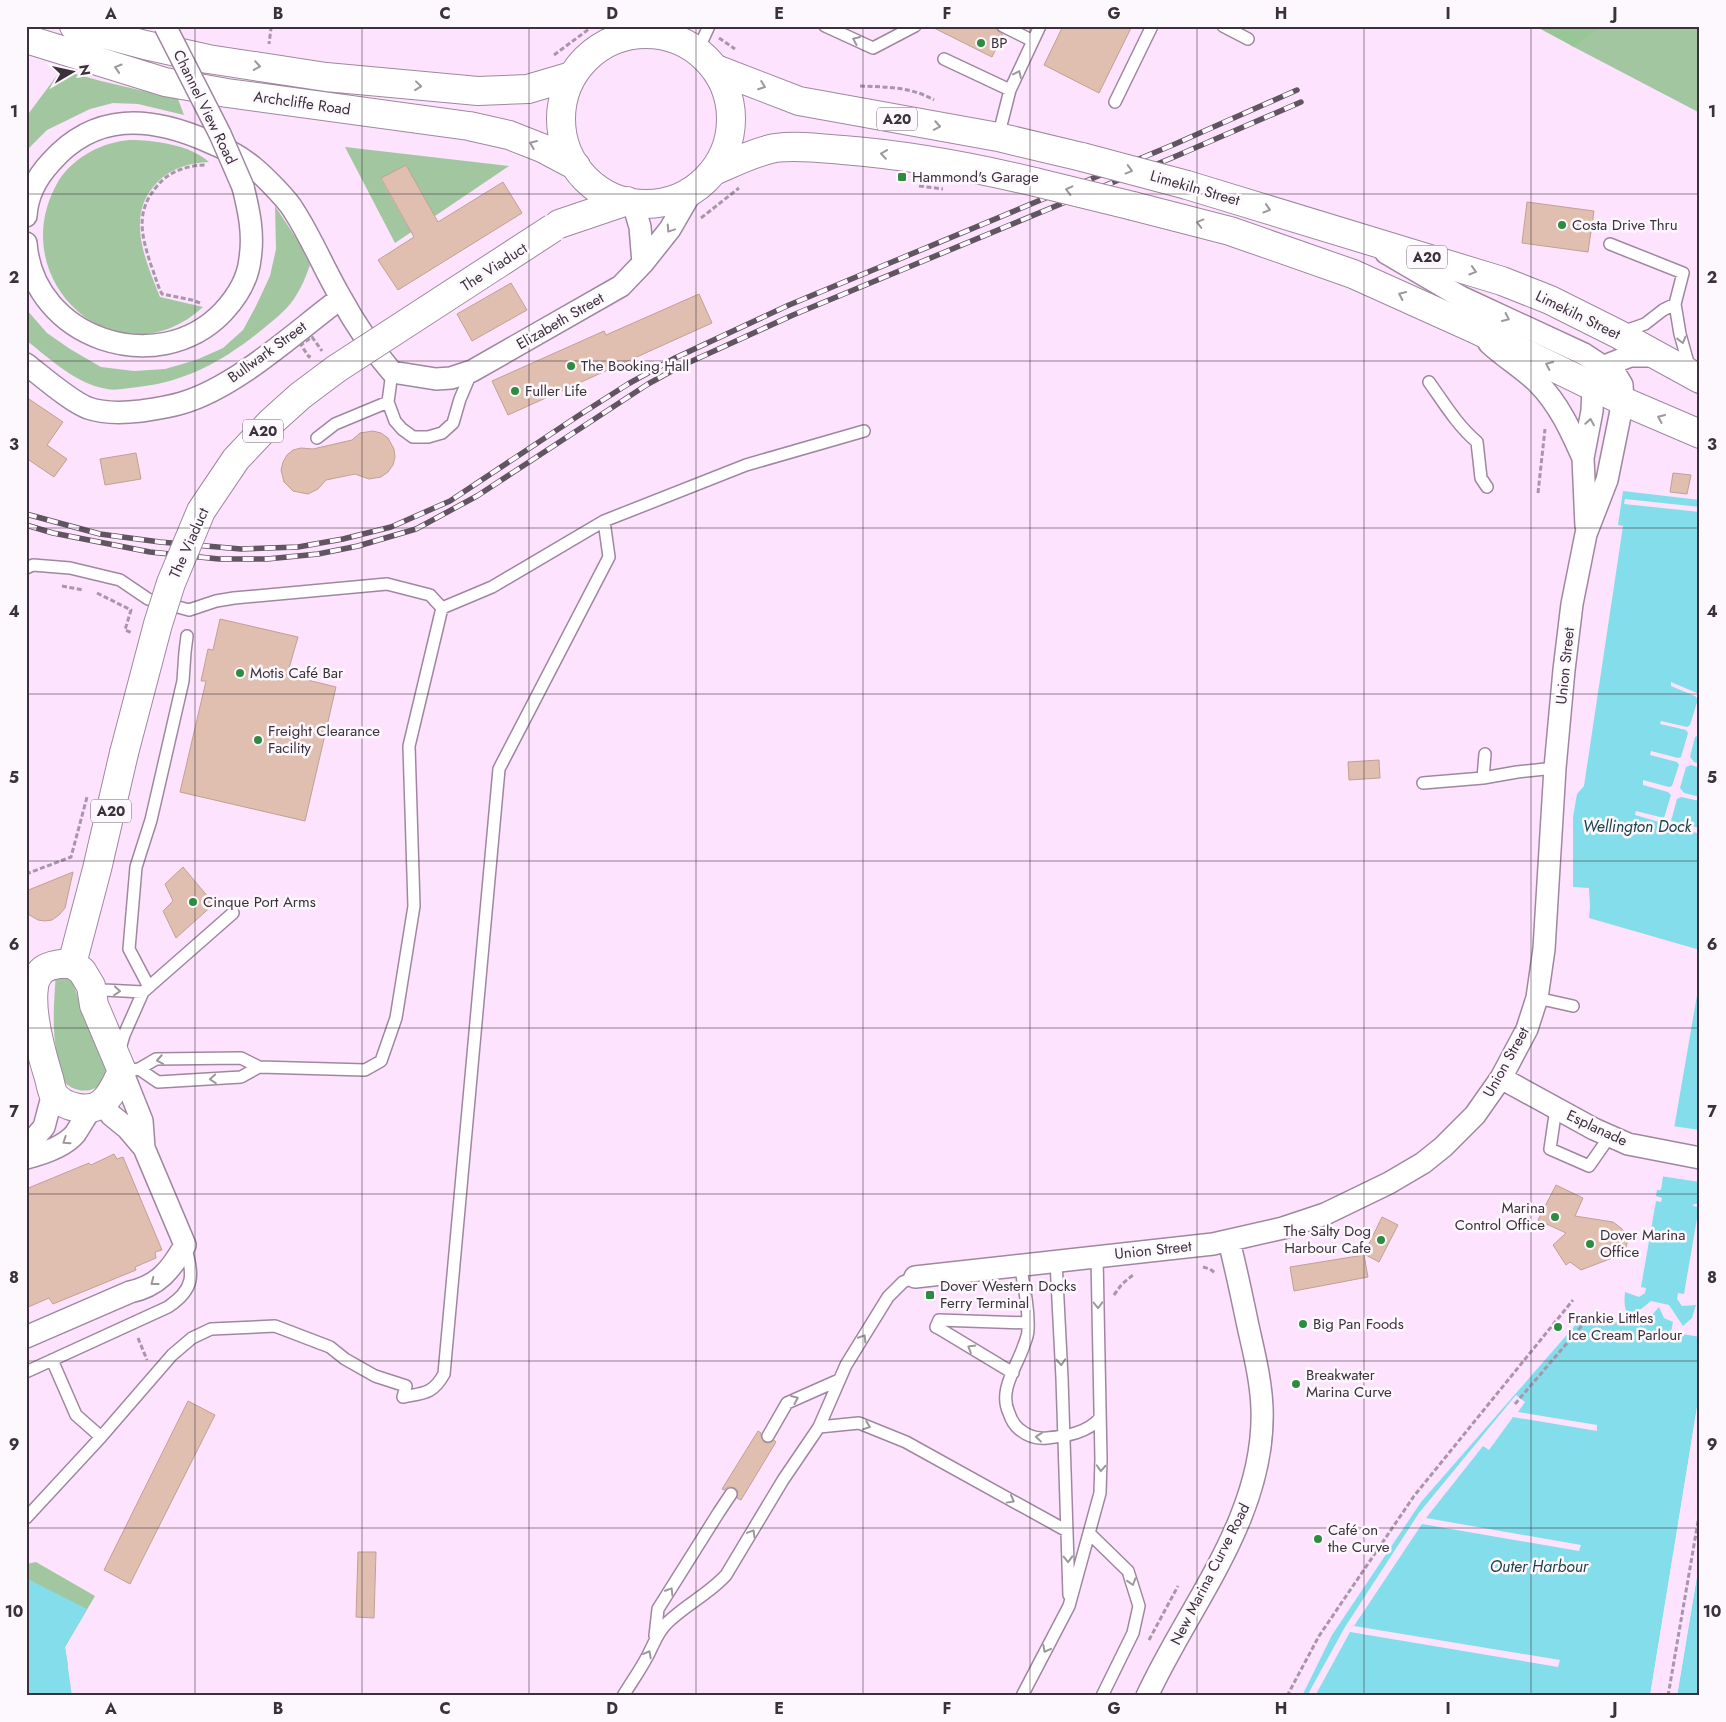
<svg xmlns="http://www.w3.org/2000/svg" width="1726" height="1722" viewBox="0 0 1726 1722" font-family="Jost,sans-serif">
<style>
.green{fill:#a2c7a0;fill-rule:evenodd}
.forest{fill:#96c794}
.water{fill:#83ddea}
.pier{fill:#fde3fd}
.building{fill:#e0bfb0;stroke:#c1a192}
.lines{fill:none;stroke-linecap:round;stroke-linejoin:round}
.service-casing{stroke:#9f889f;stroke-width:14}
.minor-casing{stroke:#9f889f;stroke-width:24}
.trunk-casing{stroke:#9f889f;stroke-width:30}
.path{stroke:#aa96aa;stroke-width:3;stroke-dasharray:5 2.5;stroke-linecap:butt}
.service{stroke:#fff;stroke-width:11}
.minor{stroke:#fff;stroke-width:21}
.trunk{stroke:#fff;stroke-width:28}
.rail-casing{stroke:#625562;stroke-width:5.5}
.rail{stroke:#fdf8fd;stroke-width:4;stroke-dasharray:11;stroke-linecap:butt}
.minor-bridge-casing{stroke:#9f889f;stroke-width:24;stroke-linecap:butt}
.trunk-bridge-casing{stroke:#9f889f;stroke-width:30;stroke-linecap:butt}
.path-bridge{stroke:#aa96aa;stroke-width:3;stroke-dasharray:5 2.5;stroke-linecap:butt}
.minor-bridge{stroke:#fff;stroke-width:21}
.trunk-bridge{stroke:#fff;stroke-width:28}
.oneway{stroke:#9d989d}
.grid{fill:none;stroke:#3b313b;stroke-width:1;stroke-opacity:0.55}
.poi-dot{fill:#2d8c3f;stroke:#fdf8fd;stroke-width:2}
.labels{text-anchor:middle;stroke-width:5;stroke-linejoin:round;paint-order:stroke}
.shield{fill:#fdf8fd;stroke:#756d75;stroke-width:1}
.shield-label{font-size:14px;font-weight:bold;fill:#3b313b}
.poi-label{font-size:15px;fill:#3b313b;stroke:#fdf8fd;text-anchor:start}
.street-label{font-size:15px;fill:#3b313b;stroke:#fdf8fd}
.water-label{font-size:16px;font-style:italic;fill:#1a444a;stroke:#fdf8fd}
.neatline{fill:none;stroke:#3b313b;stroke-width:2}
.grid-label{font-size:16px;text-anchor:middle;font-weight:bold;fill:#3b313b}
</style>
<rect width="100%" height="100%" fill="#fde3fd"/>
<path class="green" d="M1595,26H1700V113L1570,45Z
M61,70L101,81L178,99L184,115L138,104L113,103L90,109L47,130L26,151V117Z
M130,140C154,140 191,145 209,162C188,163 168,169 154,186C126,218 146,262 160,297L203,307C117,386 0,279 59,180C75,156 103,142 130,140Z
M345,147L509,166L395,243ZM406,165L432,212L407,225L381,179Z
M275,206L298,241L310,265C306,277 301,288 294,299C285,312 270,323 258,333C221,362 185,382 138,387C128,388 116,391 107,389C76,384 50,359 26,340V309L47,333L70,349L101,367L134,371L165,369L196,360L223,348L243,330L256,306L270,276L276,249Z
M56,971L69,972L84,1014L106,1065C106,1071 105,1078 101,1083C91,1096 69,1091 61,1078C59,1073 58,1065 58,1059C56,1049 54,1039 54,1029C53,1009 55,990 56,971Z
M36,1562L95,1596L65,1647L68,1666L26,1655V1564Z"/>
<path class="forest" d="M1535,26H1601L1574,47Z"/>
<path class="water" d="M1623,491L1700,500V950L1589,918L1590,907L1589,888L1573,887V817L1577,794L1584,786L1623,526L1618,525Z
M1700,978V1188L1698,1198L1700,1200L1699,1204H1694L1693,1206L1699,1207L1684,1294L1678,1293L1677,1299L1682,1306L1696,1305L1692,1318L1683,1326L1669,1305L1651,1301L1630,1318C1624,1309 1624,1303 1625,1292L1639,1297L1645,1293L1646,1288L1641,1287L1656,1201L1661,1202L1662,1198L1656,1196L1657,1190H1661L1664,1169H1667Z
M1659,1307L1664,1318L1673,1322L1671,1332L1700,1337V1389L1650,1696H1302L1332,1635L1421,1502L1585,1314L1612,1318L1613,1322L1640,1326L1642,1318L1652,1315Z
M1700,1559V1696H1677Z
M26,1578L87,1609L65,1647L72,1696H26Z"/>
<path class="pier" d="M1625,499L1700,507V512L1624,504Z
M1671,682L1697,693L1700,692V735L1695,737L1690,757L1694,762L1700,764V768L1691,765L1686,767L1680,788L1684,793L1700,797V801L1681,797L1677,799L1671,821L1700,828V834L1635,815L1636,811L1664,818L1671,795L1668,792L1643,785V780L1669,787L1672,786L1679,765L1677,762L1650,755L1651,751L1678,758L1681,757L1688,733L1686,730L1660,724L1661,721L1687,727L1690,725L1698,699L1695,696L1671,686Z
M1672,1126L1700,1130V1182L1660,1176L1661,1168L1665,1167Z
M1700,1389V1405L1652,1696H1650Z
M1516,1395L1525,1402L1518,1412L1597,1425V1431L1513,1417L1489,1450L1483,1446L1426,1518L1581,1545L1579,1551L1422,1524L1354,1626L1560,1660L1558,1667L1350,1632L1315,1696H1307L1345,1627L1419,1513Z
M1700,1557L1677,1696H1674L1697,1559Z"/>
<path class="building" d="M930,26H996L997,30L1003,35L992,57Z
M1063,26H1132L1099,93L1044,65Z
M406,165L438,222L503,182L522,213L398,290L378,260L414,237L381,178Z
M1527,202L1594,211L1588,252L1522,243Z
M511,283L527,310L472,341L457,314Z
M699,294L712,323L508,415L492,381L604,331L606,335Z
M26,397L63,422L47,445L67,459L54,477L26,458Z
M373,431L381,433L388,438L394,449L395,457L393,465L388,472L381,477L369,479L355,474L326,480L318,489L308,494L293,491L284,482L281,470L283,462L287,455L293,450L301,448L313,449L352,440L360,433Z
M136,453L141,479L105,485L100,459Z
M1673,473L1691,475L1687,494L1670,492Z
M220,619L298,637L287,675L336,687L305,821L180,792L206,681H201L208,649L213,650Z
M1379,760L1380,778L1349,780L1348,762Z
M183,867L214,904L176,938L163,911L173,901L165,884Z
M73,872L65,908L59,915L52,920L45,921L38,920L26,913V891Z
M114,1154L117,1159L123,1157L162,1250L155,1252L156,1258L135,1267L136,1270L53,1304L49,1298L26,1308V1189L89,1163L91,1165Z
M1556,1185L1583,1198L1575,1216L1613,1222L1621,1228L1626,1234L1627,1244L1625,1250L1620,1255L1581,1270L1570,1262L1566,1265L1553,1245L1566,1233L1538,1220Z
M1382,1217L1398,1225L1379,1262L1364,1254Z
M1364,1255L1368,1277L1294,1291L1290,1267Z
M188,1401L215,1415L130,1584L104,1570Z
M758,1431L761,1433V1436L764,1442L768,1443L774,1440L776,1442L741,1500L737,1498L738,1491L735,1488L728,1487L724,1490L722,1489Z
M358,1552H376L374,1618L356,1617Z"/>
<g class="lines">
<g class="service-casing">
<path id="service" d="M825,26L873,48L915,26
M1003,26L1033,41
M1223,26L1248,39
M698,50L709,26
M944,59L1010,90
M1115,102L1152,26
M998,137L1010,90L1040,26
M1610,244L1683,273L1675,304L1680,334L1690,370
M1622,332L1645,324L1663,310L1675,304
M392,372L388,402L395,421L402,429L413,437H428L442,433L453,423L460,399L472,371
M1429,382C1444,403 1457,425 1477,442L1481,478L1487,487
M317,438L335,424L388,402
M26,568L33,565L70,568L120,580L148,599L189,610L216,601L234,598L387,584L430,595L442,608L409,746L414,906L396,1018L381,1061L365,1070L259,1067L241,1058L156,1059L139,1069
M442,608L492,587L604,521L746,465L864,431
M1483,778L1485,754
M1423,783L1483,778L1517,772L1555,768
M91,986L104,990L143,992
M149,987L129,949L136,867L151,820L183,681L185,652L187,636
M1537,998L1573,1006
M119,1052L124,1035L143,992L233,913
M133,1070L139,1069L158,1082L241,1077L259,1067
M1556,1108L1550,1149L1589,1166L1610,1136
M1056,1261L1062,1378L1069,1595
M1020,1265C1024,1286 1029,1309 1028,1330C1028,1335 1026,1340 1024,1345C1017,1367 998,1390 1009,1413C1011,1419 1014,1425 1019,1429C1027,1436 1037,1439 1047,1438C1067,1436 1087,1433 1100,1418
M52,1360L76,1415L101,1437
M26,1372L168,1307C196,1288 193,1275 185,1245
M1013,1373L940,1329L936,1327L939,1320L1028,1323
M819,1427L859,1423L906,1442L1067,1531
M768,1436L787,1403L839,1380
M26,1518L101,1437L172,1355L192,1338L211,1329L275,1326L330,1347L345,1359L375,1376L406,1386L403,1397C424,1393 433,1394 444,1374L499,769L609,557L604,521
M1089,1533L1128,1571L1139,1606L1133,1633L1102,1696
M655,1636L658,1609L719,1512L731,1494
M623,1696C632,1681 644,1665 651,1649C656,1639 658,1632 667,1623C685,1605 709,1594 726,1575L783,1480L819,1427L846,1365L888,1297L903,1282L915,1277
M1022,1696L1069,1606L1100,1493L1101,1459L1097,1257"/>
</g>
<g class="minor-casing">
<path id="minor" d="M633,203L640,227L643,263
M26,216C27,195 38,176 51,162C95,112 150,116 207,141C222,147 240,156 253,167C263,175 288,200 294,211C312,239 324,269 341,298C355,324 373,350 392,372L436,379L451,378L472,371L621,286L643,263L670,229L692,191
M26,243C33,339 158,380 223,312C237,297 248,279 250,259C254,234 249,211 243,187
M1489,343C1504,357 1522,368 1537,382C1559,404 1571,431 1583,458
M26,364C43,377 70,401 88,408C105,414 124,413 141,411C155,409 169,407 182,403C237,387 295,332 341,298
M1586,526L1583,458L1592,411L1593,386L1605,366L1630,356H1658
M1501,1078L1594,1129L1628,1144L1700,1158
M102,1103L111,1115L127,1128L144,1148
M26,1148L44,1127L53,1093
M26,1158C42,1154 64,1147 75,1134C81,1125 86,1116 92,1107
M915,1277L1213,1244L1283,1228L1325,1214L1389,1183L1423,1163L1443,1147L1475,1115L1501,1078L1527,1029L1537,998L1544,949L1555,768L1564,670L1572,604L1586,534L1607,480L1623,401L1622,385L1616,375L1584,354L1461,297L1386,253
M26,1337L130,1292C158,1286 171,1270 185,1245L144,1148L142,1121L122,1071
M1147,1696C1190,1603 1266,1516 1262,1408C1261,1380 1254,1353 1248,1326C1242,1297 1236,1269 1229,1241"/>
</g>
<g class="trunk-casing">
<path id="trunk" d="M74,26L145,45L208,59L326,77L478,91L528,89L572,76
M561 119a85 85 0 1 1 170 0a85 85 0 1 1-170 0Z
M26,39L165,82L227,93L469,126L509,135L542,148L576,166
M716,69L799,101L998,137L1082,157
M714,171C733,163 754,152 775,148C797,145 820,148 843,150C908,155 972,167 1035,182
M1187,185L1502,281L1550,300L1618,334L1700,379
M1133,206L1230,231L1353,274L1475,329L1623,401L1700,434
M559,224L627,201
M60,964H72L82,971L91,986L94,1005L122,1071C117,1082 112,1095 102,1103C89,1114 61,1107 53,1093C51,1088 50,1082 49,1078C41,1052 30,1014 34,987C34,983 37,976 40,973C44,967 53,965 60,964Z
M72,964L97,869L124,753"/>
</g>
<path class="path" d="M262,26L271,28L269,44
M719,38L735,49
M554,55L593,26
M860,86C886,87 912,87 934,100
M919,186L943,189
M701,218L739,188
M200,303L192,300L162,294C157,285 155,275 151,265C141,234 135,211 158,185C169,171 189,165 207,165
M1538,493L1545,429
M62,586L83,590
M97,593L131,610L125,630L132,633
M26,874L71,857L87,797
M1203,1267L1210,1269L1215,1273
M1114,1295L1122,1284L1133,1275
M138,1338L147,1360
M1515,1404L1591,1315
M1149,1640L1178,1586
M1287,1696L1319,1636L1414,1496L1573,1300
M1668,1696L1700,1510"/>
<use href="#service" class="service"/>
<use href="#minor" class="minor"/>
<use href="#trunk" class="trunk"/>
<g class="rail-casing">
<path id="rail" d="M26,514L100,534L160,542L241,549L298,547L343,539L391,527L450,501L581,414L628,384L675,358L789,305L1175,144L1297,90
M26,525L53,533L150,552L219,559H267L318,554L358,546L416,529L477,496L648,384L679,367L793,315L1174,157L1301,102"/>
</g>
<use href="#rail" class="rail"/>
<g class="minor-bridge-casing">
<path id="minor-bridge" d="M165,26L220,134L243,187"/>
</g>
<g class="trunk-bridge-casing">
<path id="trunk-bridge" d="M1082,157L1187,185
M1035,182L1133,206
M124,753L158,624L171,583L201,511L236,459L270,423L300,396L336,369L553,228"/>
</g>
<path class="path-bridge" d="M310,355L309,357L301,345L312,337L322,351"/>
<use href="#minor-bridge" class="minor-bridge"/>
<use href="#trunk-bridge" class="trunk-bridge"/>
</g>
<defs><path id="oneway-chevron" d="M-2-3.5L2.5 0L-2 3.5" fill="none" stroke-width="1.6" stroke-linecap="round" stroke-linejoin="round" transform="scale(1.25)"/></defs>
<g class="oneway">
<use href="#oneway-chevron" transform="translate(856 40) rotate(-156)"/>
<use href="#oneway-chevron" transform="translate(257 66) rotate(9)"/>
<use href="#oneway-chevron" transform="translate(118 68) rotate(-163)"/>
<use href="#oneway-chevron" transform="translate(1018 74) rotate(-65)"/>
<use href="#oneway-chevron" transform="translate(418 86) rotate(6)"/>
<use href="#oneway-chevron" transform="translate(762 86) rotate(21)"/>
<use href="#oneway-chevron" transform="translate(937 126) rotate(10)"/>
<use href="#oneway-chevron" transform="translate(533 144) rotate(-157)"/>
<use href="#oneway-chevron" transform="translate(884 154) rotate(-172)"/>
<use href="#oneway-chevron" transform="translate(1129 170) rotate(15)"/>
<use href="#oneway-chevron" transform="translate(1069 190) rotate(-166)"/>
<use href="#oneway-chevron" transform="translate(1267 209) rotate(17)"/>
<use href="#oneway-chevron" transform="translate(1200 223) rotate(-165)"/>
<use href="#oneway-chevron" transform="translate(670 229) rotate(124)"/>
<use href="#oneway-chevron" transform="translate(1473 271) rotate(17)"/>
<use href="#oneway-chevron" transform="translate(1402 295) rotate(-155)"/>
<use href="#oneway-chevron" transform="translate(1506 318) rotate(25)"/>
<use href="#oneway-chevron" transform="translate(1682 340) rotate(76)"/>
<use href="#oneway-chevron" transform="translate(1549 365) rotate(-155)"/>
<use href="#oneway-chevron" transform="translate(1661 418) rotate(-156)"/>
<use href="#oneway-chevron" transform="translate(1590 422) rotate(-81)"/>
<use href="#oneway-chevron" transform="translate(117 991) rotate(5)"/>
<use href="#oneway-chevron" transform="translate(160 1060) rotate(170)"/>
<use href="#oneway-chevron" transform="translate(213 1079) rotate(176)"/>
<use href="#oneway-chevron" transform="translate(66 1141) rotate(146)"/>
<use href="#oneway-chevron" transform="translate(154 1282) rotate(142)"/>
<use href="#oneway-chevron" transform="translate(1098 1305) rotate(89)"/>
<use href="#oneway-chevron" transform="translate(863 1338) rotate(-58)"/>
<use href="#oneway-chevron" transform="translate(971 1348) rotate(-149)"/>
<use href="#oneway-chevron" transform="translate(1061 1362) rotate(87)"/>
<use href="#oneway-chevron" transform="translate(795 1399) rotate(-24)"/>
<use href="#oneway-chevron" transform="translate(867 1426) rotate(21)"/>
<use href="#oneway-chevron" transform="translate(1039 1437) rotate(-174)"/>
<use href="#oneway-chevron" transform="translate(1101 1468) rotate(93)"/>
<use href="#oneway-chevron" transform="translate(1011 1500) rotate(29)"/>
<use href="#oneway-chevron" transform="translate(752 1533) rotate(-59)"/>
<use href="#oneway-chevron" transform="translate(1068 1559) rotate(88)"/>
<use href="#oneway-chevron" transform="translate(1132 1582) rotate(73)"/>
<use href="#oneway-chevron" transform="translate(670 1591) rotate(-58)"/>
<use href="#oneway-chevron" transform="translate(1046 1649) rotate(118)"/>
<use href="#oneway-chevron" transform="translate(648 1654) rotate(-62)"/>
</g>
<path class="grid" d="M195,26V1696M362,26V1696M529,26V1696M696,26V1696M863,26V1696M1030,26V1696M1197,26V1696M1364,26V1696M1531,26V1696M26,194H1700M26,361H1700M26,528H1700M26,694H1700M26,861H1700M26,1028H1700M26,1194H1700M26,1361H1700M26,1528H1700"/>
<g class="poi-dot">
<circle cx="981" cy="43" r="5"/>
<rect x="897" y="172" width="10" height="10" rx="2.5"/>
<circle cx="1562" cy="225" r="5"/>
<circle cx="571" cy="366" r="5"/>
<circle cx="515" cy="391" r="5"/>
<circle cx="240" cy="673" r="5"/>
<circle cx="258" cy="740" r="5"/>
<circle cx="193" cy="902" r="5"/>
<circle cx="1555" cy="1217" r="5"/>
<circle cx="1381" cy="1240" r="5"/>
<circle cx="1590" cy="1244" r="5"/>
<rect x="925" y="1290" width="10" height="10" rx="2.5"/>
<circle cx="1303" cy="1324" r="5"/>
<circle cx="1558" cy="1327" r="5"/>
<circle cx="1296" cy="1384" r="5"/>
<circle cx="1318" cy="1539" r="5"/>
</g>
<g class="labels">
<g class="shield">
<rect x="877" y="107.5" width="40" height="23" rx="4"/>
<rect x="1407" y="245.5" width="40" height="23" rx="4"/>
<rect x="243" y="419.5" width="40" height="23" rx="4"/>
<rect x="91" y="799.5" width="40" height="23" rx="4"/>
</g>
<g class="shield-label">
<text x="897" y="124">A20</text>
<text x="1427" y="262">A20</text>
<text x="263" y="436">A20</text>
<text x="111" y="816">A20</text>
</g>
<g class="poi-label">
<text x="991" y="48">BP</text>
<text x="912" y="182">Hammond's Garage</text>
<text x="1572" y="230">Costa Drive Thru</text>
<text x="581" y="371">The Booking Hall</text>
<text x="525" y="396">Fuller Life</text>
<text x="250" y="678">Motis Café Bar</text>
<text x="268" y="736">Freight Clearance<tspan x="268" dy="17">Facility</tspan></text>
<text x="203" y="907">Cinque Port Arms</text>
<text x="1545" y="1213" text-anchor="end">Marina<tspan x="1545" dy="17">Control Office</tspan></text>
<text x="1371" y="1236" text-anchor="end">The Salty Dog<tspan x="1371" dy="17">Harbour Cafe</tspan></text>
<text x="1600" y="1240">Dover Marina<tspan x="1600" dy="17">Office</tspan></text>
<text x="940" y="1291">Dover Western Docks<tspan x="940" dy="17">Ferry Terminal</tspan></text>
<text x="1568" y="1323">Frankie Littles<tspan x="1568" dy="17">Ice Cream Parlour</tspan></text>
<text x="1313" y="1329">Big Pan Foods</text>
<text x="1306" y="1380">Breakwater<tspan x="1306" dy="17">Marina Curve</tspan></text>
<text x="1328" y="1535">Café on<tspan x="1328" dy="17">the Curve</tspan></text>
</g>
<g class="street-label">
<text transform="translate(302 103) rotate(8)" y="5">Archcliffe Road</text>
<text transform="translate(205 107) rotate(64)" y="5">Channel View Road</text>
<text transform="translate(1195 188) rotate(16)" y="5">Limekiln Street</text>
<text transform="translate(494 267) rotate(-33)" y="5">The Viaduct</text>
<text transform="translate(1578 315) rotate(26)" y="5">Limekiln Street</text>
<text transform="translate(560 321) rotate(-30)" y="5">Elizabeth Street</text>
<text transform="translate(267 352) rotate(-36)" y="5">Bullwark Street</text>
<text transform="translate(189 543) rotate(-66)" y="5">The Viaduct</text>
<text transform="translate(1565 666) rotate(-84)" y="5">Union Street</text>
<text transform="translate(1506 1062) rotate(-61)" y="5">Union Street</text>
<text transform="translate(1597 1128) rotate(25)" y="5">Esplanade</text>
<text transform="translate(1153 1250) rotate(-6)" y="5">Union Street</text>
<text transform="translate(1210 1574) rotate(-63)" y="5">New Marina Curve Road</text>
</g>
<g class="water-label">
<text x="1637" y="832">Wellington Dock</text>
<text x="1539" y="1572">Outer Harbour</text>
</g>
</g>
<rect width="1726" height="1722" fill="none" stroke="#fdf8fd" stroke-width="55"/>
<g transform="translate(72 72) rotate(81)" stroke="#fdf8fd" stroke-width="4" paint-order="stroke">
<path d="M0-4L9 19L0 12L-9 19Z" fill="#3b313b"/>
<text y="-8" font-size="14" font-weight="bold" text-anchor="middle" fill="#3b313b">N</text>
</g>
<rect x="28" y="28" width="1670" height="1666" class="neatline"/>
<g class="grid-label">
<text x="111" y="19">A</text>
<text x="278" y="19">B</text>
<text x="445" y="19">C</text>
<text x="612" y="19">D</text>
<text x="779" y="19">E</text>
<text x="947" y="19">F</text>
<text x="1114" y="19">G</text>
<text x="1281" y="19">H</text>
<text x="1448" y="19">I</text>
<text x="1615" y="19">J</text>
<text x="14" y="117">1</text>
<text x="1712" y="117">1</text>
<text x="14" y="283">2</text>
<text x="1712" y="283">2</text>
<text x="14" y="450">3</text>
<text x="1712" y="450">3</text>
<text x="14" y="617">4</text>
<text x="1712" y="617">4</text>
<text x="14" y="783">5</text>
<text x="1712" y="783">5</text>
<text x="14" y="950">6</text>
<text x="1712" y="950">6</text>
<text x="14" y="1117">7</text>
<text x="1712" y="1117">7</text>
<text x="14" y="1283">8</text>
<text x="1712" y="1283">8</text>
<text x="14" y="1450">9</text>
<text x="1712" y="1450">9</text>
<text x="14" y="1617">10</text>
<text x="1712" y="1617">10</text>
<text x="111" y="1714">A</text>
<text x="278" y="1714">B</text>
<text x="445" y="1714">C</text>
<text x="612" y="1714">D</text>
<text x="779" y="1714">E</text>
<text x="947" y="1714">F</text>
<text x="1114" y="1714">G</text>
<text x="1281" y="1714">H</text>
<text x="1448" y="1714">I</text>
<text x="1615" y="1714">J</text>
</g>
</svg>
